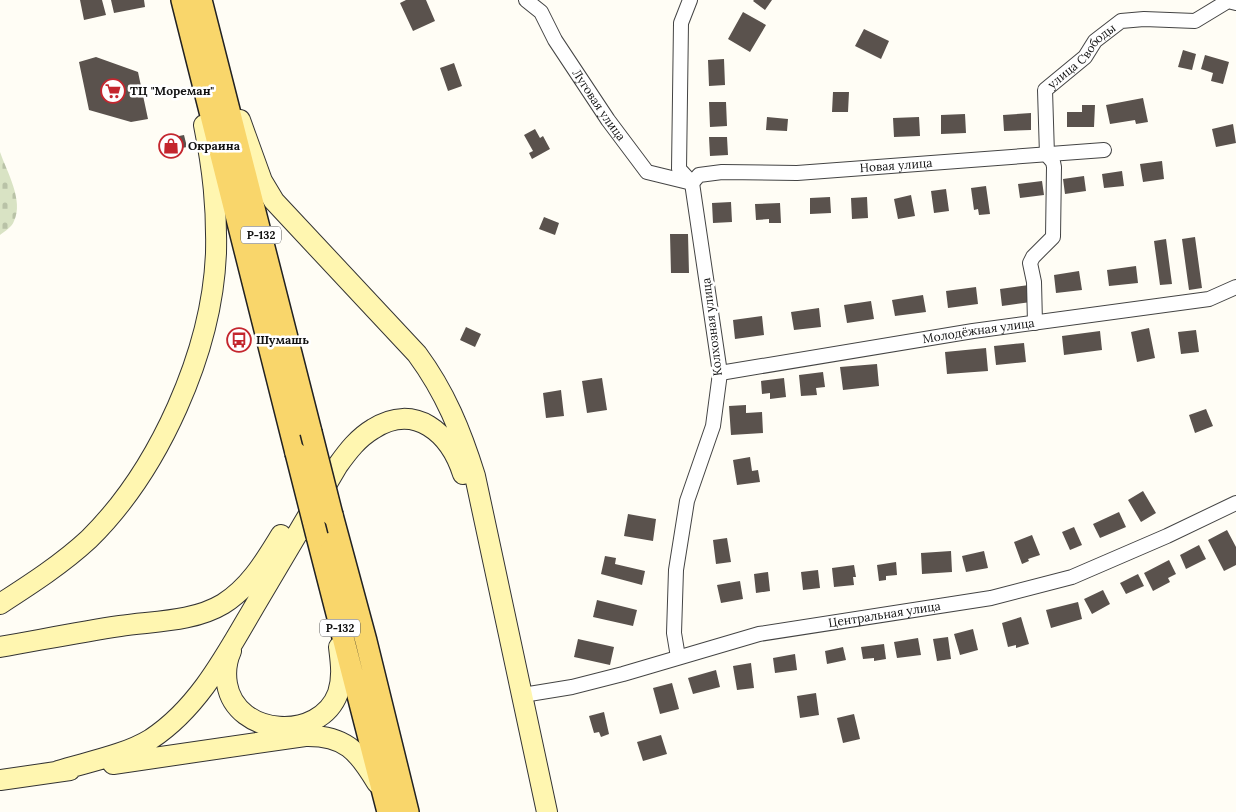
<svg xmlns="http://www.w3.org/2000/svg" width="1236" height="812" viewBox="0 0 1236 812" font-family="Lora,serif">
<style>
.cemetery{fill:url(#cemetery-stones)}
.building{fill:#5a524d}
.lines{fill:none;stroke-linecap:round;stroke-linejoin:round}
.minor-casing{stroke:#444;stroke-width:16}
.secondary-casing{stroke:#333;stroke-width:22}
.primary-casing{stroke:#222;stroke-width:24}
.minor{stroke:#fff;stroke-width:14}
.secondary{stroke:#fff6b0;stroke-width:20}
.primary{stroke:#f9d66b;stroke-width:21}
.primary-bridge-casing{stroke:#222;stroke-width:24;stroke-linecap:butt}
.primary-bridge{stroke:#f9d66b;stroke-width:21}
.labels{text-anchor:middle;stroke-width:5;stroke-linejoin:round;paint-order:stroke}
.shield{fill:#fff;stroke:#585858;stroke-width:1}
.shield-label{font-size:11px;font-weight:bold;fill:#111}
.street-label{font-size:12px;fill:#111;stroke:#fff}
.poi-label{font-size:12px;font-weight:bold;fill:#111;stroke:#fff;text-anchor:start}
</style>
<defs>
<pattern id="cemetery-stones" width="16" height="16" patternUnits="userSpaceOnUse" patternTransform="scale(1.25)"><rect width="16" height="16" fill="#d9e3c4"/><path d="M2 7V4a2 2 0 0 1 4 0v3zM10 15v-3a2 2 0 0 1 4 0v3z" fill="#b9c2a7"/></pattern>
</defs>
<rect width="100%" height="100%" fill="#fffdf5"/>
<path class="cemetery" d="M0,152C7,172 24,201 14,221C12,227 5,231 0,235Z"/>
<path class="building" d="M80,0H102L106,15L84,20Z
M111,0H144L145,7L114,13Z
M406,0H426L435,21L413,31L400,3Z
M754,0H772L765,10L753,1Z
M743,12L766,25L750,52L728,39Z
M864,29L889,41L881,59L855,46Z
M1183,50L1196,54L1192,70L1178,67Z
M1205,55L1229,62L1223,84L1211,81L1213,73L1201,69Z
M96,57L138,72L148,119L131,122L89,110L79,62Z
M724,59L725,85L709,86L708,60Z
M454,63L462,86L448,91L440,68Z
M833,92H849L848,112H832Z
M1143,98L1148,122L1136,124L1135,120L1110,124L1106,105Z
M709,102H726L727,126L710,127Z
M1082,105H1095L1094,127H1067V112H1082Z
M1031,113V130L1004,131L1003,115Z
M965,114L966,133L941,134V115Z
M767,117L788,119L787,131L766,130Z
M919,117L920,136L894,137L893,118Z
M1233,124L1236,143L1216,147L1212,129Z
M535,129L540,138L543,136L550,149L532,159L529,153L533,151L524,135Z
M184,135L187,147L167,151L164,139Z
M709,137H727L728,155L710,156Z
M1162,161L1164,179L1143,182L1140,164Z
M1122,171L1124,186L1104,188L1102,174Z
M1084,176L1086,191L1065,194L1063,179Z
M1042,181L1044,195L1020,198L1018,184Z
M986,186L990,214L979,215L978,209L974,210L971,188Z
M946,189L949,211L934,213L931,191Z
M911,195L915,216L898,219L894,199Z
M830,197L831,213L810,214V198Z
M867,197L868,218L852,219L851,198Z
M731,202L732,222L713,223L712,203Z
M780,203L781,223H769V219L756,220L755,204Z
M544,217L559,223L555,235L539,229Z
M670,234H688L689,273H671Z
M1195,237L1202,288L1189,290L1182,239Z
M1166,239L1172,284L1160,285L1154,241Z
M1136,266L1138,283L1109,286L1107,270Z
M1079,271L1082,290L1056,293L1054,275Z
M1029,285L1031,302L1002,306L1000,289Z
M976,287L978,304L948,308L946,291Z
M923,295L926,312L895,316L892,300Z
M871,301L874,319L847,323L844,305Z
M819,308L821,327L794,330L791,312Z
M762,316L764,335L735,339L733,320Z
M466,327L481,334L475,347L460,340Z
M1149,328L1155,358L1137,362L1131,332Z
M1196,330L1199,352L1181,354L1178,332Z
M1100,331L1102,350L1064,355L1062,336Z
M1024,343L1026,362L996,365L994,346Z
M986,348L988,371L947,374L945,352Z
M877,364L879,386L843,390L840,367Z
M823,372L825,387L816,388L817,395L801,396L799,375Z
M602,378L607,410L587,413L582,381Z
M784,378L786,397L770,399V393L762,394L761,381Z
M561,390L564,416L546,418L543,393Z
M746,405V413L762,412L763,433L731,435L729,406Z
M1206,409L1213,426L1195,433L1189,415Z
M750,457L752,471L758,470L760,482L737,485L733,460Z
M1143,491L1156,513L1141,522L1128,500Z
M1119,512L1126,527L1100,538L1093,524Z
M628,514L656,519L653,541L624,536Z
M1074,527L1082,545L1070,550L1062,532Z
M1227,530L1236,547V565L1224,571L1208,540Z
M1032,535L1040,555L1028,559L1029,561L1022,564L1014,542Z
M727,538L731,562L716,564L713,540Z
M1199,545L1206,559L1186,569L1180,555Z
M951,551L952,572L922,574L921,553Z
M984,551L988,568L966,572L962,556Z
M605,556L616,558L615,564L645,571L642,585L601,574Z
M1169,560L1176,574L1168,578L1170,582L1153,591L1144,573Z
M896,562L897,575L886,576V580L879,581L877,565Z
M854,565L856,577H853L854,585L834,587L832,568Z
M818,570L820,588L803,590L801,572Z
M768,572L770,591L756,593L754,574Z
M1138,574L1144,586L1126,594L1120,583Z
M740,581L743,599L721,603L717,585Z
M1103,590L1110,604L1092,614L1084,599Z
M597,600L637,610L633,626L593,617Z
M1078,602L1082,619L1051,628L1046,610Z
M1021,617L1029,644L1016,648V645L1008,647L1002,623Z
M973,629L978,650L960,655L954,634Z
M948,637L951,659L937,661L933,639Z
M918,638L921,655L897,658L894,642Z
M578,639L614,647L610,665L574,657Z
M884,644L886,659L874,661V658L863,659L861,647Z
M843,647L846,660L827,664L825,651Z
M795,654L797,670L775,673L773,658Z
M751,663L754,688L737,690L733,666Z
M716,670L720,687L693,694L688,678Z
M672,683L679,709L660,714L653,688Z
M816,693L819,715L800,718L797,696Z
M604,712L609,734L601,737L599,732L594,733L589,716Z
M854,714L860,739L843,743L837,718Z
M661,735L667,754L643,761L637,742Z"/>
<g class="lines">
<g class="minor-casing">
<g id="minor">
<path id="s1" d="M526,0L541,12L555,40L608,120L647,172L692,183L699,175L722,172L797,173L1104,150"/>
<path id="s2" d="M1035,323L1034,282L1030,263L1033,257L1053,237L1054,167L1053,162L1047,155L1045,90L1085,57L1095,41L1121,21L1144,19L1195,21L1228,1L1236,3"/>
<path id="s3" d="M720,373L973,331L1209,299L1236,287"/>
<path d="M678,657L674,633L676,570L687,501L713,426L720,373L692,183L679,169L681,23L690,0"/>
<path id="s4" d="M523,695L572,687L623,674L759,634L991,598L1072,577L1167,536L1236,503"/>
</g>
</g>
<g class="secondary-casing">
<path id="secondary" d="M240,120L262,181L274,201L417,354C445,392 461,431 475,476L547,812
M0,604C31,584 62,564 89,539C159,470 212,352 216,253C217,207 213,170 204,125
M0,647C40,640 80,632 120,626C153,621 193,622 223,604C250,587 265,561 281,535
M231,651C226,662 225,672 227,684C236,737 320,742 338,693C343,678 341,663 339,647
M113,764L305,736C345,735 358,751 377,783
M58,771C87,762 125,755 151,739C200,707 228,651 257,602C284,556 311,510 338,465C348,451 358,438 373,429C415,402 450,433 463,474
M0,780L70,770"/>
</g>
<g class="primary-casing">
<path id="primary" d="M182,0L296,453
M201,0L311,432
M332,515L366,641L408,812
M317,536L388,812"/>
</g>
<use href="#minor" class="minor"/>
<use href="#secondary" class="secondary"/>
<use href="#primary" class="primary"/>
<g class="primary-bridge-casing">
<path id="primary-bridge" d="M311,432L332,515
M296,453L317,536"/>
</g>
<use href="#primary-bridge" class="primary-bridge"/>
</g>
<defs>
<g id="supermarket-ring" transform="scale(1.25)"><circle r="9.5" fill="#fff" stroke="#c4262e" stroke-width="1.5"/><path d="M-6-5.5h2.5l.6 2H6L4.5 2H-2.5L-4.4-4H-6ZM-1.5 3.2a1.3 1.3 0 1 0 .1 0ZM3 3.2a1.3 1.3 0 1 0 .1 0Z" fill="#c4262e"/></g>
<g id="shop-ring" transform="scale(1.25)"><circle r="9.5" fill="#fff" stroke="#c4262e" stroke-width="1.5"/><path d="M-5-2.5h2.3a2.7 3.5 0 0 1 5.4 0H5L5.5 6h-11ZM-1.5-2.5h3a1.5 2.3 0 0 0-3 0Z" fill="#c4262e"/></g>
<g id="bus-ring" transform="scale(1.25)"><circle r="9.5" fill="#fff" stroke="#c4262e" stroke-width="1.5"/><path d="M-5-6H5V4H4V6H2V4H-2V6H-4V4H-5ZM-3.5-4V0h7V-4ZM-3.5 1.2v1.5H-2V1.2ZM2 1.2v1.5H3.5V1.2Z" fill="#c4262e"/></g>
</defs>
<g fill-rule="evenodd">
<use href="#supermarket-ring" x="113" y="91"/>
<use href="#shop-ring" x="171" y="146"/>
<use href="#bus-ring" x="239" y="340"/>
</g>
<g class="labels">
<g class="shield">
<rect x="241" y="226.5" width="40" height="17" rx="4"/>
<rect x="320" y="619.5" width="40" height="17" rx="4"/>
</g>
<g class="shield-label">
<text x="261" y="239">Р-132</text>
<text x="340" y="632">Р-132</text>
</g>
<g class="street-label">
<text dy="4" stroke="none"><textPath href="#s2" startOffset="295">улица Свободы</textPath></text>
<text dy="4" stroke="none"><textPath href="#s1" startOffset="129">Луговая улица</textPath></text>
<text dy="4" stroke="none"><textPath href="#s1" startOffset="466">Новая улица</textPath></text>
<text transform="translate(712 327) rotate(-97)" y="4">Колхозная улица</text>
<text dy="4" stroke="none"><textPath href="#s3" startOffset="262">Молодёжная улица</textPath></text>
<text dy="4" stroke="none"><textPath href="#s4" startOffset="371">Центральная улица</textPath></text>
</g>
<g class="poi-label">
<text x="130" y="95">ТЦ "Мореман"</text>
<text x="188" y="150">Окраина</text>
<text x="256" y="344">Шумашь</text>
</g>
</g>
</svg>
